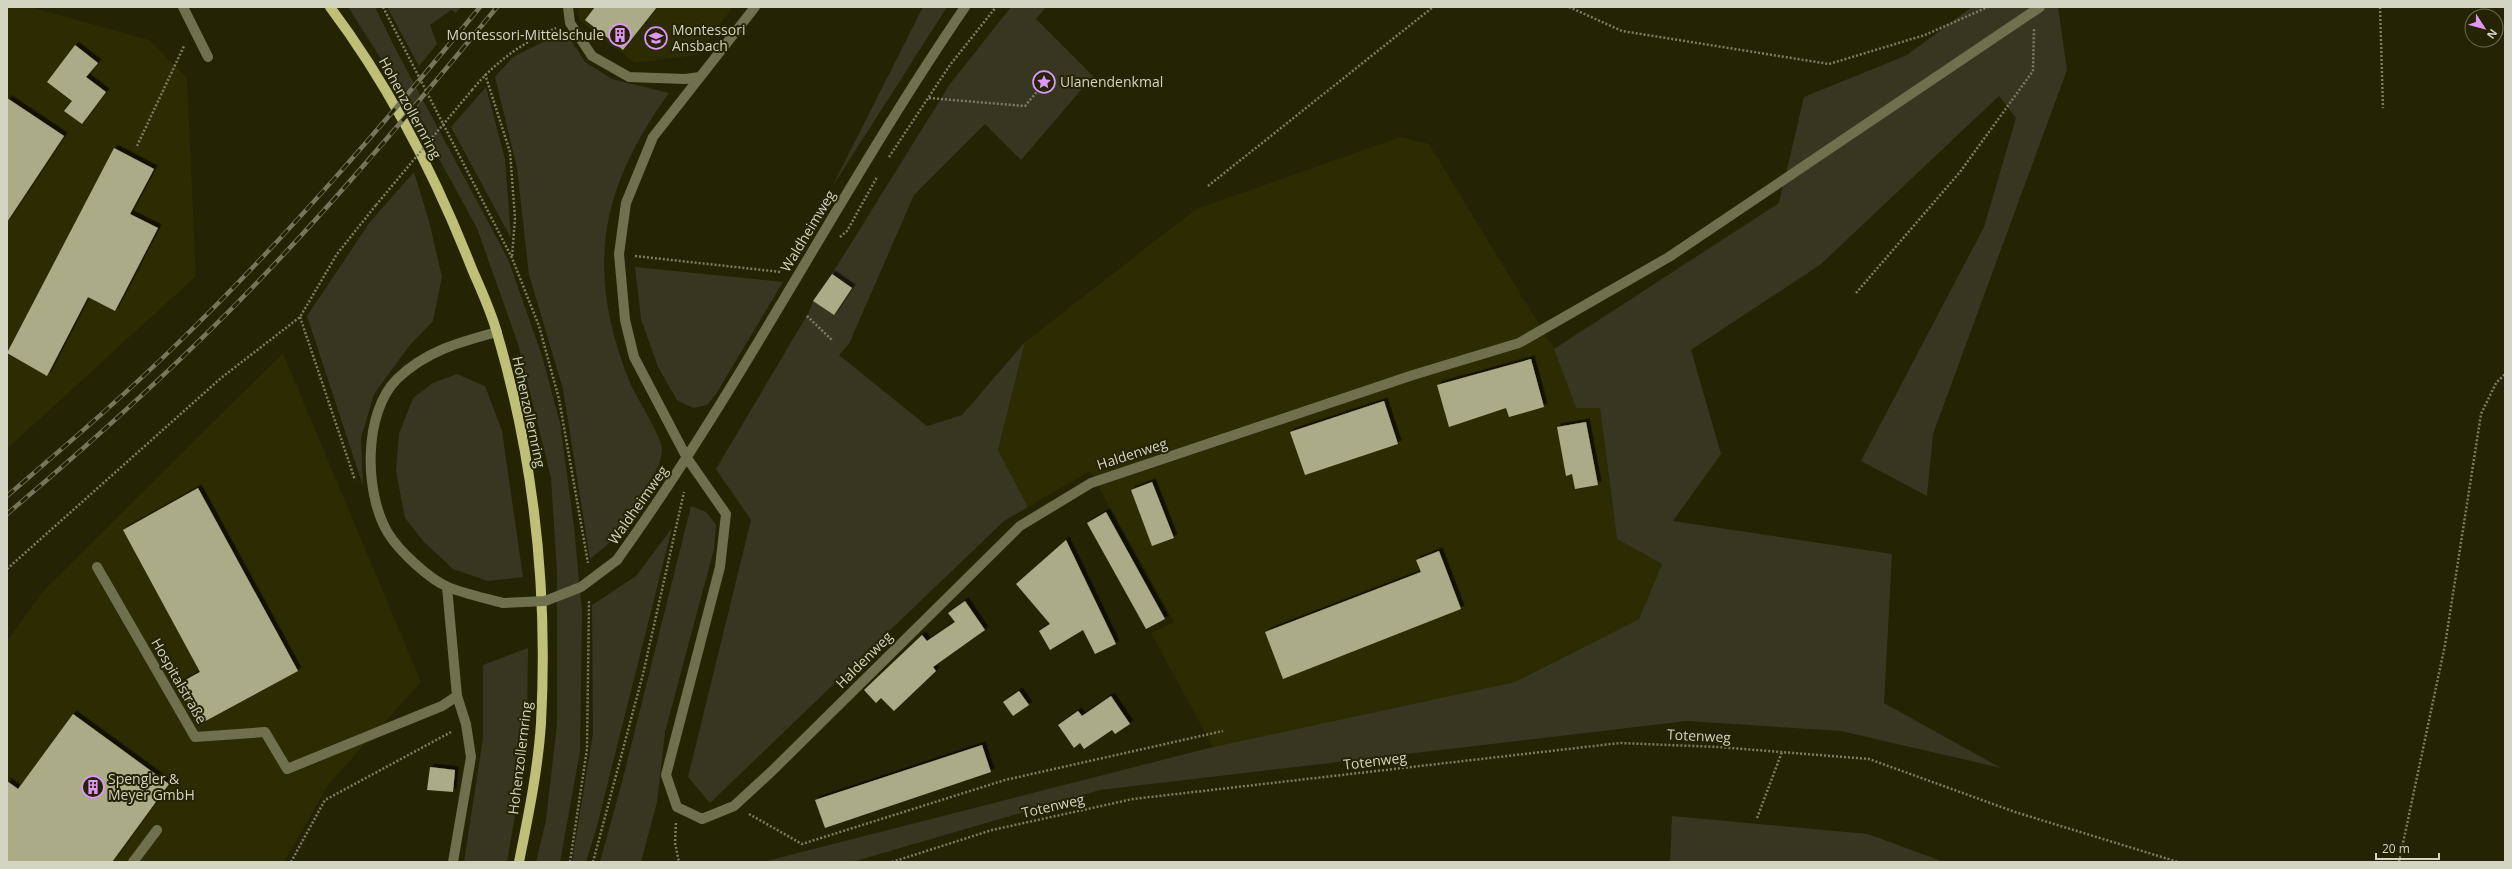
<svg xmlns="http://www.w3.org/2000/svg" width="2512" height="869" viewBox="0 0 2512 869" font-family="'Open Sans',sans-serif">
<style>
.built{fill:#2c2b02}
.green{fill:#373721}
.building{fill:#abab88;filter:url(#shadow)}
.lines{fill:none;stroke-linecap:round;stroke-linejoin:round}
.path{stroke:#7d7d64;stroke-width:2.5;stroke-dasharray:2 2;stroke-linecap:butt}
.minor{stroke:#6f704e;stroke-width:10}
.major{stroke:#bfbf78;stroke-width:10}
.rail-casing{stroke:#76765d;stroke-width:4.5}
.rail{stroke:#242304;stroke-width:3;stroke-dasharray:9;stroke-linecap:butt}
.path-bridge{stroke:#7d7d64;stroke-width:2.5;stroke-dasharray:2 2;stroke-linecap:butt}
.minor-bridge{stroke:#6f704e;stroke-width:10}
.labels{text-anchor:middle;stroke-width:4;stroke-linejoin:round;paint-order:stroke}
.poi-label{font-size:14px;fill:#d3d4c2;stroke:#242304;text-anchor:start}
.street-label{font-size:14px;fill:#d3d4c2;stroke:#242304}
</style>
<defs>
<filter id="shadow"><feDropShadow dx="3.5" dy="-3.5" stdDeviation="0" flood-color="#0009"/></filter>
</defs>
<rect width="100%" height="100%" fill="#242304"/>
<path class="built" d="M7,7H31L149,40L187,78L196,276L7,449Z
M578,7H733L697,55L635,63L579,20Z
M1400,137L1429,144L1554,349L1576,407L1600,408L1617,539L1662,564L1639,619L1515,682L1213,747L1151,633L1174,622L1090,471L1028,507L998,450L1025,342L1196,209Z
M283,353L421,682L328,785L284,862H7V641L44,590Z"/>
<path class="green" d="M348,7H375L395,48L508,259L542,356L560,423L574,527L582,612L580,751L560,862H536L546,820L557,724V572L551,478L518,344L477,228L401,90Z
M387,7H461L456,13L451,10L430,25L437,44L419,66Z
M923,7H947L832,187Z
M1011,7H1046L1036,19L1093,76L1021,160L985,124L914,195L849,344L839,355L927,426L962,415L1025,342L998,450L1028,507L1004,521L710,803L688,777L751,520L716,469L809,312L813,301L834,315L852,288L832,274L950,84Z
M1972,7H2058L2067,70L1933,434L1927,496L1861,461L1984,227L2016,118L1999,96L1820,265L1691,350L1721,454L1673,521L1892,554L1884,703L2001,768L1841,731L1687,721L1100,790L852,862H763L1213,747L1515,682L1639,619L1662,564L1617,539L1600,408H1576L1554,349L1779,203L1804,97L1907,55Z
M565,31L585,62L612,79L669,93C599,190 585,270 630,383C636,397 662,437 662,449C662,466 650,480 641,495L644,499L607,545L590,559L563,389L529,275L517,168L495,77L513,57Z
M486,87L505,159L511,238L451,127Z
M414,172L429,221L442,277L433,321L409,346L374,394L361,438L363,486L307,316L370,222Z
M635,267L783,282L716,394L707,405L693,408L677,400L658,367L641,319Z
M457,374L485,386L502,431L523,577L488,581L453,569L424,542L405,518L396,471L399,434L413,398L433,383Z
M691,506L706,512L716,525L714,549L665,732L657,802L641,862H600L622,782Z
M672,528L597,826L586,862H572L593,733L592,605L636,576Z
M528,648L527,746L507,862H464L483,738V665Z
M1672,816L1868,834L1944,862H1670Z"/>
<path class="building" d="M595,7H657L623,50L585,20Z
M75,45L98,63L86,77L106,92L82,124L64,111L72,101L47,82Z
M7,98L64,136L7,222Z
M114,148L154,169L130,214L158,228L115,311L88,297L47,376L7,353Z
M832,274L852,288L834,315L813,301Z
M1531,359L1544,407L1509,417L1506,408L1449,427L1437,385Z
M1384,401L1398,444L1305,475L1290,432Z
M1586,422L1598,485L1575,489L1572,474L1566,476L1557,427Z
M1152,482L1174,538L1152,546L1131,490Z
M198,488L298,671L200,724L178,684L200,672L123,530Z
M1106,512L1165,619L1146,629L1087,523Z
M1066,540L1116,644L1095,654L1083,630L1050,650L1039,631L1050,624L1016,584Z
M1439,551L1461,609L1283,679L1265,632L1421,572L1416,560Z
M965,601L985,630L933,667L936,671L894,711L881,698L876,703L864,690L922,635L927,641L955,622L948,613Z
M1019,691L1029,705L1013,716L1003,702Z
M1111,696L1130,724L1115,734L1112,730L1084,749L1080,743L1074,748L1058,725L1078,711L1082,716Z
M73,714L169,784L112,862H7V781L18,789Z
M982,745L991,772L825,828L815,800Z
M430,767L455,770L453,792L427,790Z"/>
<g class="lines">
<path class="path" d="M383,7L512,258L539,326L559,399L588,563
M1569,7L1622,31L1829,64L1925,35L1988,7
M2380,7L2383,108
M485,74L510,152L515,218L512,257
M472,90C496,61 522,43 556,28
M929,98L1025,106L1046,81
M137,146L184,46
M889,157L950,65L996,7
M1208,186L1433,7
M840,237L847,231L877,177
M635,256L781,272
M1856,293L1960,172L2033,71L2034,29
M807,316L833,341
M300,317L355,480
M7,569L221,378L300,317L337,254L376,205
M749,814L802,844L1005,780L1223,731
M1757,818L1782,752
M676,823L675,843L679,862
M291,862L325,800L451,732
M570,862L587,749L589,600
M593,862L643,674L684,492
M892,862L992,830L1133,799L1620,743L1718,747L1869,759L2015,812L2178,862
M2399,862L2445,645L2481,414L2496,383L2505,374"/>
<path class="minor" d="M183,7L208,57
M568,7L570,23L592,56L629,77L685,79L700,77
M755,7L653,137L626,203L619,254L625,320L634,357L687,458L726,514L720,567L666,775L677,807L702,819L734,806L772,771L1020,526L1091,483L1413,375L1519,343L1669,257L2040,7
M497,332C460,342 426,351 397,379C363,413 364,493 388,533C399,551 429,579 448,587C465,594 485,598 503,603
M617,560C744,383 842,187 965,7
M97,567L195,737L265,732L287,769L442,706L457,696
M447,587L457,696L466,724L471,757L453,862
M133,862L157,830"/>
<path class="major" d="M330,7C390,87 436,177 472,269C481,290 491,311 497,333C534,459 548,592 541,723C538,770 528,817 519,862"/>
<g class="rail-casing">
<path id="rail" d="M7,496C65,446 124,396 178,343C286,238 385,123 480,7
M7,514C104,432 198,347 284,254C358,175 428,91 497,7"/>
</g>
<use href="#rail" class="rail"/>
<path class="path-bridge" d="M376,205L472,90"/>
<path class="minor-bridge" d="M503,603L545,601L581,587L617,560"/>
</g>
<defs>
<g id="building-ring" transform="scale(1.15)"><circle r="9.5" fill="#242304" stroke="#de98f3" stroke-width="1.5"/><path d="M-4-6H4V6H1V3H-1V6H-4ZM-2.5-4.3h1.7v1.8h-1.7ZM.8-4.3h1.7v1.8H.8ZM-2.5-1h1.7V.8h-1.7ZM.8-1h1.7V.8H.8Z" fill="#de98f3"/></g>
<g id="school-ring" transform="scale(1.15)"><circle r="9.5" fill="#242304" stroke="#de98f3" stroke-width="1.5"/><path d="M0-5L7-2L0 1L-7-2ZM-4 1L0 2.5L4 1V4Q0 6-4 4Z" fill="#de98f3"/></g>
<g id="sight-ring" transform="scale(1.15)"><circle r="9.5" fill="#242304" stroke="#de98f3" stroke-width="1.5"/><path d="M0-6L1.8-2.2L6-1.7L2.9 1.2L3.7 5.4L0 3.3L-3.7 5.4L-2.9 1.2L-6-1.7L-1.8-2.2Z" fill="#de98f3"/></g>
</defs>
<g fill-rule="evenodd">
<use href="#building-ring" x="620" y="35"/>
<use href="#school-ring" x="656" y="38"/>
<use href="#sight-ring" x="1044" y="82"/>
<use href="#building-ring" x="93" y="787"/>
</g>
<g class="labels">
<g class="poi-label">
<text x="672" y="35">Montessori<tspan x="672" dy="16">Ansbach</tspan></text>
<text x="604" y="40" text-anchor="end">Montessori-Mittelschule</text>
<text x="1060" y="87">Ulanendenkmal</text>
<text x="108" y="784">Spengler &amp;<tspan x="108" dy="16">Meyer GmbH</tspan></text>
</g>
<g class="street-label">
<text transform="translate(410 108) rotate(61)" y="5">Hohenzollernring</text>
<text transform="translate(808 231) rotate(-59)" y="5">Waldheimweg</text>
<text transform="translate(529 412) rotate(78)" y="5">Hohenzollernring</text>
<text transform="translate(1132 454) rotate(-18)" y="5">Haldenweg</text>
<text transform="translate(638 505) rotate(-55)" y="5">Waldheimweg</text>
<text transform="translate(864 660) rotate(-45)" y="5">Haldenweg</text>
<text transform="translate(179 681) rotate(60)" y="5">Hospitalstraße</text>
<text transform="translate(1699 736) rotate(3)" y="5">Totenweg</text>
<text transform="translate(520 758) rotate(-83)" y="5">Hohenzollernring</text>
<text transform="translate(1375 761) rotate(-7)" y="5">Totenweg</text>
<text transform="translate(1053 806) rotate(-13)" y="5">Totenweg</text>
</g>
</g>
<rect width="2512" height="869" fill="none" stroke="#d3d4c2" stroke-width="16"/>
<g transform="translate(2484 28) rotate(126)"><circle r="19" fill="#242304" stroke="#6a6a50"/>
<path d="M0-3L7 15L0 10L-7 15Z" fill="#de98f3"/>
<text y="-6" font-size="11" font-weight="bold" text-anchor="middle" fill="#d3d4c2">N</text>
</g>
<path d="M2376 853v6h63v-6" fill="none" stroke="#d3d4c2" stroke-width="2"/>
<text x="2382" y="853" font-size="12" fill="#d3d4c2" stroke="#242304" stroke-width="3" paint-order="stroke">20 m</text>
</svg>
